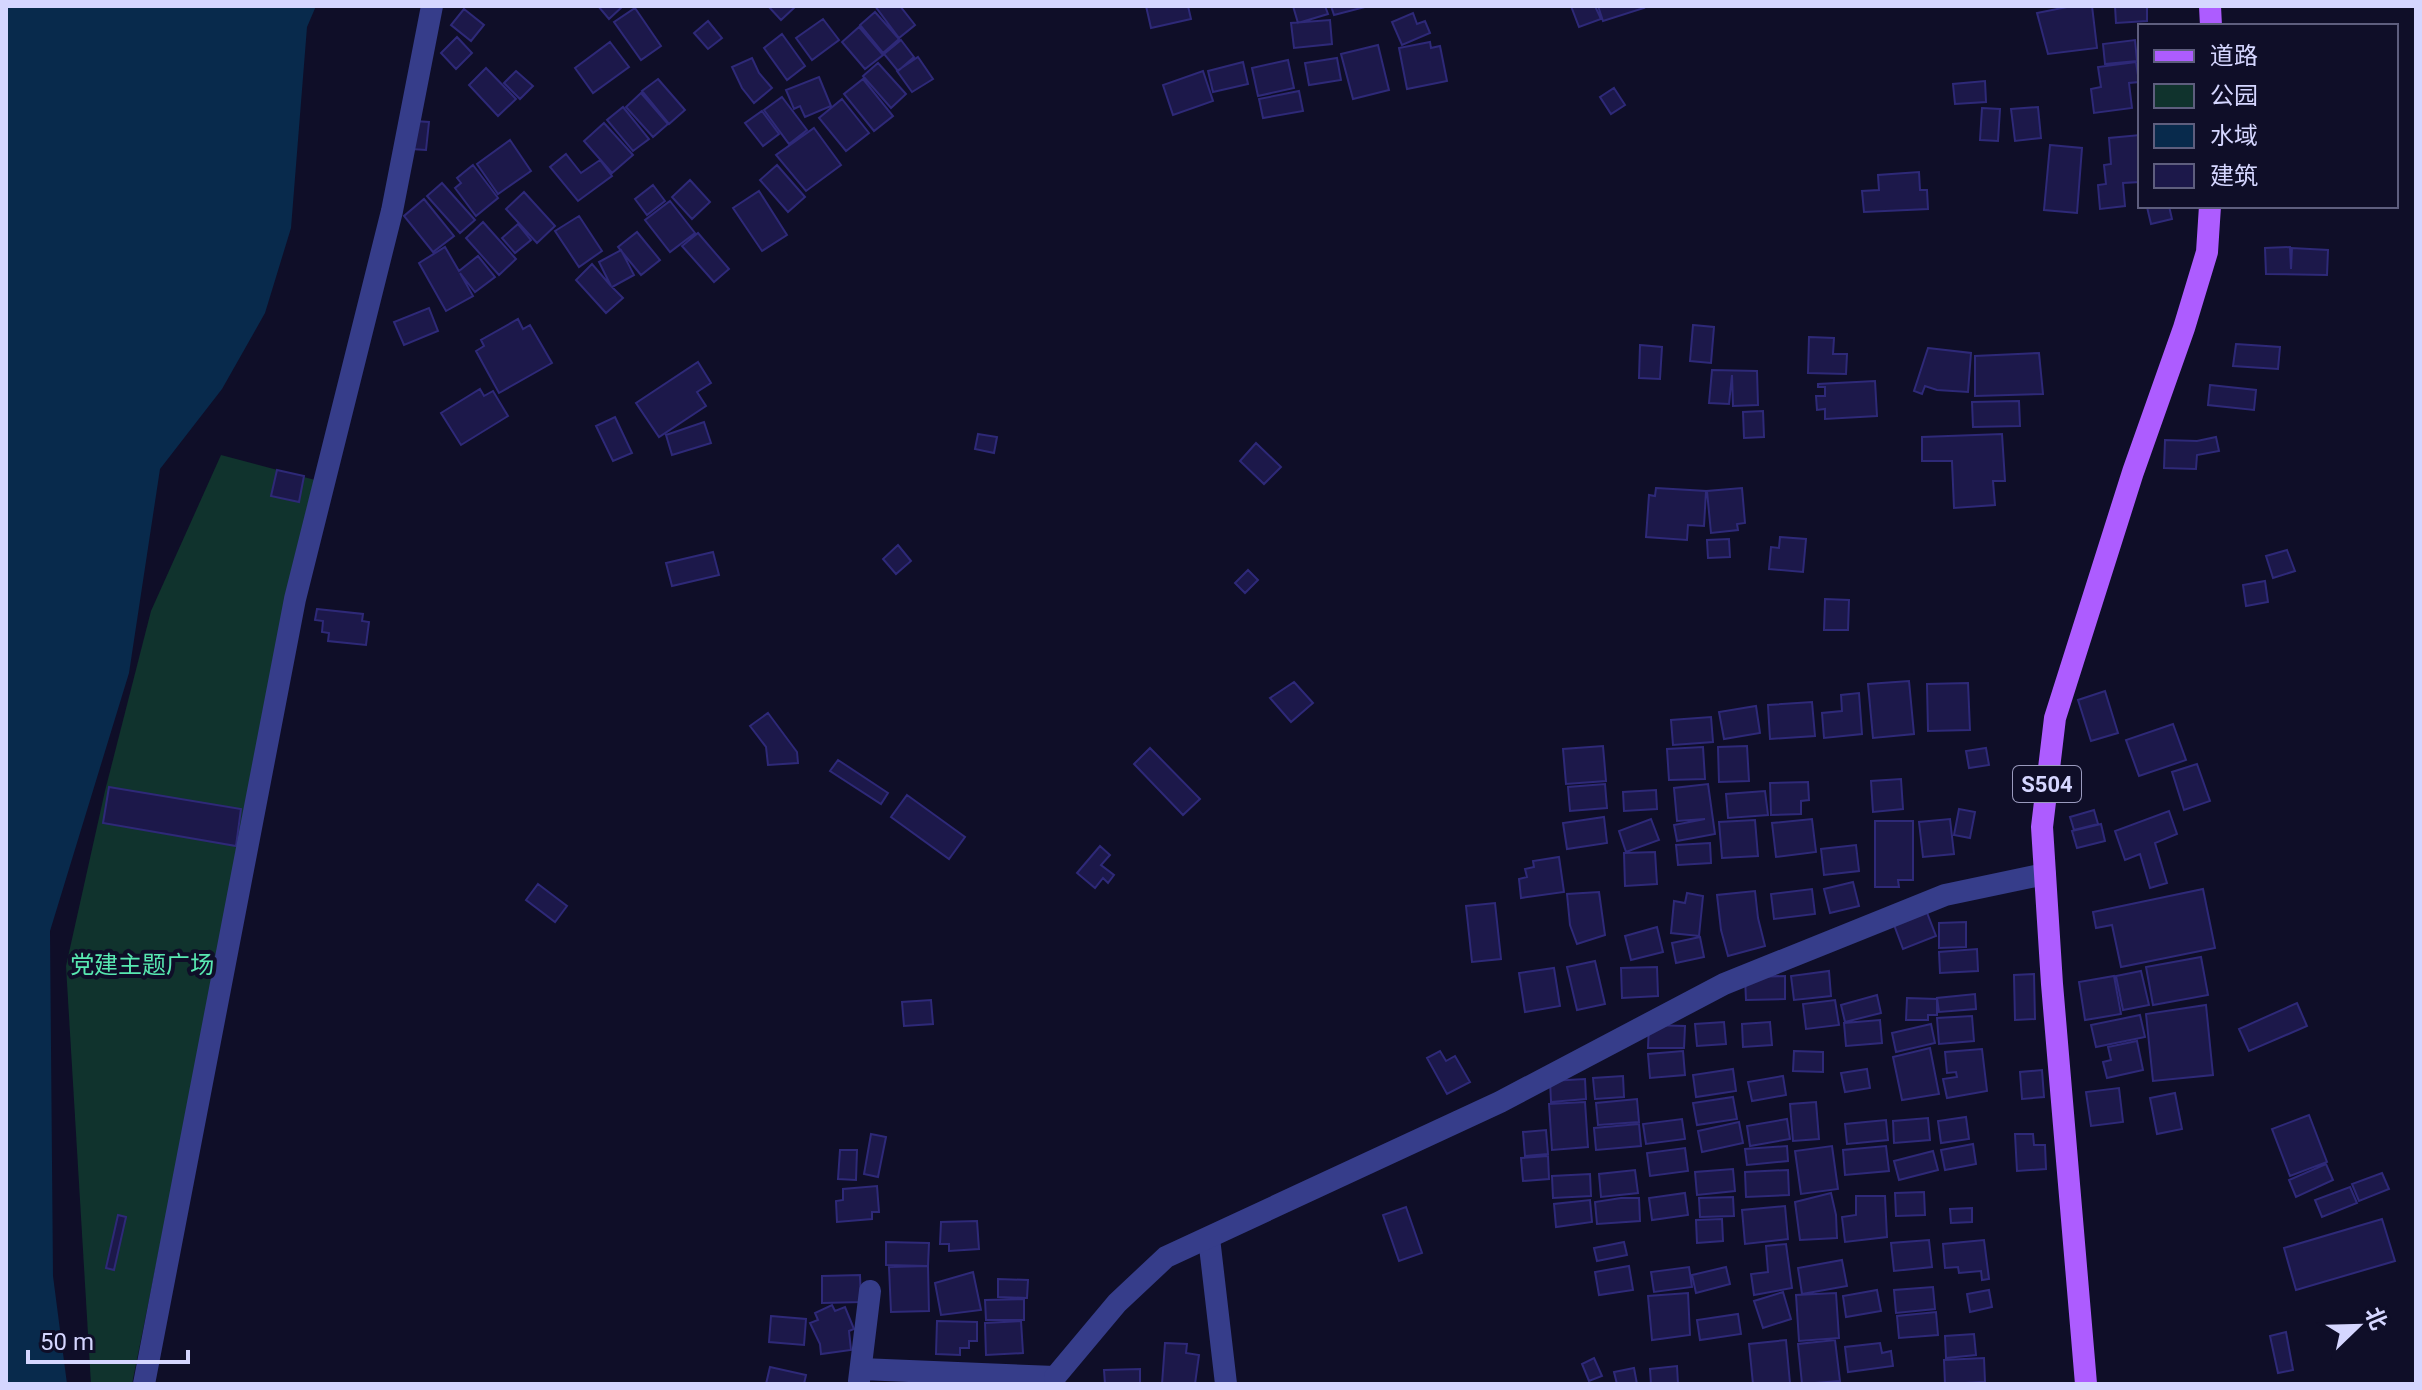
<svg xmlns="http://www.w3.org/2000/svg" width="2422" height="1390" viewBox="0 0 2422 1390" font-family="Roboto,'Noto Sans SC',sans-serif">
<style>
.green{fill:#10332d}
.water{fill:#082a4c}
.building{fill:#1c184a;stroke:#2e2978;stroke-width:2}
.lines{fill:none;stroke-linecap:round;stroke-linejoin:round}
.minor{stroke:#363d8a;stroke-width:22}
.tertiary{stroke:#363d8a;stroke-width:22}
.primary{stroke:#ad5cff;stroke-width:22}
.labels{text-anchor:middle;stroke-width:8;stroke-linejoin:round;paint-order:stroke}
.shield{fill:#0f0e28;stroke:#9a9abe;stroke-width:2}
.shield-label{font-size:22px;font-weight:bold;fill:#d5d6ff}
.park-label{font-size:24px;fill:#58e8b1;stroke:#0f0e28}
</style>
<rect width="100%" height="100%" fill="#0f0e28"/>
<path class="green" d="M221,455L315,480L132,1384H91L66,966L105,791L151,611Z"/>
<path class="water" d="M6,6H316L307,27L291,228L265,313L222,389L160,469L129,673L50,931L53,1276L67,1384H6Z"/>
<path class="building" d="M598,6H623L609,19Z
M768,6H796L781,20Z
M875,6H900L915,25L899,38Z
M1146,6H1188L1191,19L1151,28Z
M1293,6H1325L1328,14L1298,23Z
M1331,6H1365V7L1334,15Z
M1571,6H1595L1601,19L1579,27Z
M1598,6H1643L1644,8L1603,21Z
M2072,6H2092L2097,48L2048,54L2037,13Z
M2115,6H2147V21L2116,23Z
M635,8L661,46L641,60L614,22Z
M464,9L484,25L471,41L451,25Z
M875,12L899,39L883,53L860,25Z
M1413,13L1417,24L1425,21L1430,33L1402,45L1392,22Z
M823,19L839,40L812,60L796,38Z
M1330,20L1332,44L1294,48L1291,23Z
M708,21L722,38L708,49L694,33Z
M859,27L883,55L865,69L842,42Z
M782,34L805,66L787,80L764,48Z
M457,37L472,53L456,69L441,53Z
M901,40L914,57L898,71L884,54Z
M2135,40L2137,61L2105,64L2103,44Z
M610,42L629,67L593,93L575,68Z
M1430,42L1431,48L1440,46L1447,81L1407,89L1399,48Z
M1378,45L1389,90L1353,99L1341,54Z
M918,57L933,79L912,92L897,71Z
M752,58L759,73L772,88L754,103L742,88L732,67Z
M1337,58L1341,80L1309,85L1305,63Z
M1288,60L1294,88L1258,96L1252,68Z
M1243,62L1248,84L1213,92L1208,71Z
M2136,62L2139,82L2129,83L2132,108L2094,113L2091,89L2101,87L2098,67Z
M878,63L906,94L891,108L863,76Z
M486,68L516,99L498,116L469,85Z
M516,71L533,86L520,99L504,83Z
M1203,71L1213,101L1173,115L1163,85Z
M819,77L831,106L805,117L800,106L794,109L786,90Z
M658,79L685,110L669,124L642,91Z
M863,79L893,116L874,131L844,94Z
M1985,81L1986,102L1955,104L1953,84Z
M1614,88L1625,105L1611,114L1600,97Z
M1299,91L1303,111L1263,118L1259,99Z
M641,93L668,124L653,137L626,107Z
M782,97L807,130L789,144L764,110Z
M842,99L869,133L846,151L819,118Z
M623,107L649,139L633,151L607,120Z
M2038,107L2041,138L2015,141L2011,109Z
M1982,108L2000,109L1998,141L1980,140Z
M762,111L779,134L763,146L745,123Z
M414,121L429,122L426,150L411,149Z
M604,123L633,155L612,173L584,141Z
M814,128L841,165L806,191L776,155Z
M2140,135V182L2123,183L2125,206L2100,209L2098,185L2106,184L2104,165L2111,164L2109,138Z
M510,140L531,171L498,194L477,164Z
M2050,145L2082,148L2077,213L2044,210Z
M566,154L581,173L600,160L612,176L578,201L550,167Z
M473,165L498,198L476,216L455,188L461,183L457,178Z
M777,165L805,197L788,212L760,180Z
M1919,172L1920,190H1927L1928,209L1864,212L1862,191L1879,190L1878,175Z
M690,180L710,202L692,219L672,197Z
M442,183L475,220L460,233L427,196Z
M653,185L665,201L647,215L635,199Z
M759,191L787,235L762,251L733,208Z
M524,192L555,226L537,243L506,209Z
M424,199L454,236L433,252L404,216Z
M670,201L695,233L670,252L645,220Z
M2169,206L2172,219L2151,224L2147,207Z
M579,216L602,251L579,267L555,231Z
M483,222L516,259L499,275L466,238Z
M518,224L531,240L515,253L502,238Z
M637,232L660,260L641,275L618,247Z
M698,233L729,269L714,282L682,246Z
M445,247L459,271L478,256L495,277L475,292L460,273L473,296L446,311L419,263Z
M2290,247L2291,269L2292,248L2328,250L2327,275L2266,274L2265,248Z
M621,250L634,275L612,287L623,298L606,313L576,280L592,264L611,286L599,262Z
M429,308L438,331L404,345L394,322Z
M518,319L523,329L530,325L552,363L499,393L476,351L484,346L481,340Z
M1693,325L1714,327L1711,363L1690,361Z
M1809,337L1834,338L1833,354H1847L1846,374L1808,373Z
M2236,344L2280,347L2278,369L2233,366Z
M1640,345L1662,347L1660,379L1639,378Z
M1928,348L1971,353L1968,392L1937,390L1925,386L1922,394L1914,391Z
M2039,353L2043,394L1975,396V356Z
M698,362L711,383L697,392L706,406L659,437L636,403Z
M1712,370L1757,371L1758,405L1733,406L1732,375L1729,404L1709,403Z
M1875,381L1877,416L1825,419V409L1817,410L1816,396H1825V387H1818V384Z
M2210,385L2256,390L2254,410L2208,405Z
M480,389L484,396L493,391L508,416L461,445L441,413Z
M2019,401L2020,426L1973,427L1972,402Z
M1763,411L1764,437L1744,438L1743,412Z
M615,417L632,453L613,461L596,426Z
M704,422L711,443L672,455L666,435Z
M978,434L997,437L994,453L975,449Z
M2002,434L2005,481H1993L1995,505L1954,508L1952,461H1922V437Z
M2216,437L2219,451L2197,455L2196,469L2164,468L2165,440L2197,441Z
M1256,443L1281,467L1264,484L1240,461Z
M277,470L304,476L299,502L271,496Z
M1656,488L1706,491L1704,526L1688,525L1687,540L1646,537L1649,495L1655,496Z
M1742,488L1745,523L1737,524L1738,530L1711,533L1707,491Z
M1780,537L1806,539L1803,572L1769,569L1771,547L1779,548Z
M1729,539L1730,557L1708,558L1707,540Z
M898,545L911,561L896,574L883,559Z
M2287,550L2295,571L2273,578L2266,556Z
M713,552L719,575L672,586L666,563Z
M1248,570L1258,580L1245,593L1235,583Z
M2265,581L2268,602L2246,606L2243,585Z
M1825,599L1849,600L1848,630H1824Z
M317,609L363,614L362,621L369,622L366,645L328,641L329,633L322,632L323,621L315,620Z
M1909,681L1914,734L1873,738L1868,684Z
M1294,682L1313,703L1291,722L1270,698Z
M1968,683L1970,730L1928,731L1927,684Z
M2105,691L2118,733L2091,741L2078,700Z
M1859,693L1862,734L1824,738L1822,713L1842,711L1841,695Z
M1812,702L1815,736L1770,739L1768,705Z
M1756,706L1760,733L1724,739L1719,712Z
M768,713L797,752L798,763L768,765L766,747L750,726Z
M1711,717L1713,742L1673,745L1671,720Z
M2173,724L2186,760L2139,776L2126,740Z
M1603,746L1606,781L1566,784L1563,749Z
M1747,746L1749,781L1719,782L1718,747Z
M1703,747L1705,779L1669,780L1667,749Z
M1150,748L1200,799L1183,815L1134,764Z
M1986,748L1989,765L1969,768L1966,751Z
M838,760L888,793L881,804L830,771Z
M2197,764L2210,801L2184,810L2172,772Z
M1901,779L1903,809L1873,812L1871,781Z
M1808,782L1809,800L1801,801V814L1771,815L1770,783Z
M1605,784L1607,808L1570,811L1568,787Z
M1708,784L1715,834L1677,841L1674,825L1705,819L1677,821L1674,788Z
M109,787L241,809L236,846L103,823Z
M1656,790L1657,809L1624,811L1623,792Z
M1765,791L1768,815L1728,818L1726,794Z
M907,795L965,837L949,859L891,817Z
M1959,809L1975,812L1970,838L1954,835Z
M2094,810L2098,824L2074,830L2070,817Z
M2169,811L2177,834L2155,843L2167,883L2150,888L2140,854L2125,860L2115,831Z
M1604,817L1607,843L1567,849L1563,823Z
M1651,819L1659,840L1626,852L1619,831Z
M1812,819L1816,852L1776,857L1772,823Z
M1950,819L1954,854L1923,857L1919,822Z
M1755,820L1758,856L1722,858L1719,822Z
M1875,821H1913V880H1898L1899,887H1875Z
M2101,824L2105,841L2077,848L2072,831Z
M1710,843L1711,863L1678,865L1676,845Z
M1856,845L1859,871L1824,875L1821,849Z
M1100,846L1110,855L1101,865L1114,875L1108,883L1103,878L1095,888L1077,873Z
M1655,852L1657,884L1625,886L1624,853Z
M1559,857L1564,892L1521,898L1519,879L1527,877L1525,869L1534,867L1533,861Z
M1853,882L1859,906L1830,913L1824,889Z
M538,884L567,906L555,922L526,900Z
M1812,889L1815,914L1774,919L1771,894Z
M2203,889L2215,948L2121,967L2112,925L2096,928L2093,912Z
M1755,891L1758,918L1765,946L1728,956L1721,930L1717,895Z
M1599,892L1605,935L1577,944L1570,925L1567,894Z
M1687,893L1703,896L1699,936L1671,933L1674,901L1685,903Z
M1495,903L1501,959L1472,962L1466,906Z
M1926,910L1936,936L1903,949L1893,922Z
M1966,922V947L1939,948V923Z
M1657,927L1663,952L1631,960L1625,936Z
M1700,937L1704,957L1676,963L1672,943Z
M1977,949L1978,971L1940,973L1939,952Z
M2201,957L2208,995L2153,1005L2146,967Z
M1595,961L1605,1004L1577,1010L1567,967Z
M1657,967L1658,996L1622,998L1621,968Z
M1554,968L1560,1006L1525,1012L1519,973Z
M1829,971L1831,996L1794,1000L1791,976Z
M2141,971L2149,1005L2123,1010L2116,976Z
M2034,974L2035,1019L2015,1020L2014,975Z
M1785,976V999L1746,1000L1745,977Z
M2114,976L2121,1014L2085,1020L2079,982Z
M1975,994L1976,1009L1939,1012L1937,998Z
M1877,995L1881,1013L1845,1022L1841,1005Z
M1907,998L1937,999V1015H1928V1020H1906Z
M931,1000L933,1024L904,1026L902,1002Z
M1835,1000L1839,1025L1806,1029L1803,1004Z
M2297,1003L2307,1026L2249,1051L2239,1029Z
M2206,1005L2213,1075L2153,1081L2146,1014Z
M2140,1015L2145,1037L2096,1047L2091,1025Z
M1972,1016L1974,1041L1939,1044L1937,1018Z
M1880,1020L1882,1043L1846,1046L1844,1023Z
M1724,1022L1726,1044L1697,1046L1695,1024Z
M1770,1022L1772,1045L1743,1047L1742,1024Z
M1931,1024L1935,1043L1896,1052L1892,1033Z
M1649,1025L1685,1026L1684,1048H1648Z
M2137,1041L2143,1070L2107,1078L2103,1062L2111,1060L2108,1047Z
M1930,1048L1939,1094L1902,1100L1893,1057Z
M1982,1049L1987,1091L1947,1098L1943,1079L1957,1077L1956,1072L1947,1073L1945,1052Z
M1440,1051L1446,1061L1455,1056L1470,1082L1447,1094L1427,1058Z
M1683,1051L1685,1075L1650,1078L1648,1054Z
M1794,1051L1823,1052V1072L1793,1071Z
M1733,1069L1736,1091L1696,1097L1693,1075Z
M1867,1069L1870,1088L1845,1092L1841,1073Z
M2042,1070L2044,1097L2022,1099L2020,1072Z
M1623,1076L1624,1097L1595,1099L1593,1078Z
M1783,1076L1786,1095L1752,1101L1748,1082Z
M1585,1079L1586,1099L1551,1102L1550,1081Z
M2119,1088L2123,1122L2091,1126L2086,1092Z
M2175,1093L2182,1129L2157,1134L2150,1098Z
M1733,1097L1737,1119L1697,1125L1693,1103Z
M1637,1099L1639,1122L1598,1125L1596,1103Z
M1585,1102L1588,1147L1552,1150L1549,1104Z
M1816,1102L1819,1139L1793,1141L1790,1104Z
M2309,1115L2327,1162L2290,1176L2272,1129Z
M1966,1117L1969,1139L1941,1143L1938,1121Z
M1928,1118L1930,1140L1894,1143L1893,1121Z
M1682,1119L1685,1139L1646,1144L1643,1124Z
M1787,1119L1790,1139L1750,1146L1747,1126Z
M1886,1120L1888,1140L1847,1144L1845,1124Z
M1739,1122L1743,1143L1702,1152L1698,1131Z
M1639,1124L1641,1146L1596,1150L1594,1128Z
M1546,1130L1548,1154L1525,1156L1523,1132Z
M871,1134L886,1137L878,1177L864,1174Z
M2015,1134H2033L2034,1145H2045L2046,1169L2017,1171Z
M1973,1144L1976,1164L1945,1170L1941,1150Z
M1787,1146L1788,1161L1747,1165L1745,1149Z
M1832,1146L1838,1189L1801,1194L1795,1151Z
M1886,1146L1889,1171L1845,1175L1843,1150Z
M1685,1148L1688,1171L1650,1176L1647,1153Z
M840,1150H857L856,1180L838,1179Z
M1933,1151L1938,1170L1899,1180L1894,1161Z
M1548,1156L1549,1179L1523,1181L1521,1158Z
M2326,1164L2333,1180L2296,1197L2289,1180Z
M1733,1169L1735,1191L1697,1195L1695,1172Z
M1635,1170L1638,1193L1601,1197L1599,1174Z
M1788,1170L1789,1195L1746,1197L1745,1172Z
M2382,1173L2389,1189L2359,1201L2352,1184Z
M1590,1174L1591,1196L1553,1198L1552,1176Z
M877,1186L879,1212H872V1219L837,1222L836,1201L843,1200V1189Z
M2350,1187L2357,1203L2322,1217L2315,1200Z
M1924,1192L1925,1215L1896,1216L1895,1193Z
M1685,1193L1688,1215L1652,1220L1649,1198Z
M1831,1193L1836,1215L1837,1238L1800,1240L1795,1202Z
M1856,1196H1885L1887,1237L1845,1242L1842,1217L1856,1215Z
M1733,1197L1734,1216L1700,1217L1699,1198Z
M1621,1198H1639L1640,1221L1597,1224L1595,1202Z
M1590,1200L1592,1222L1556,1227L1554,1204Z
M1785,1206L1788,1239L1745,1244L1742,1210Z
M1406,1207L1422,1253L1399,1261L1383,1215Z
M1972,1208V1222L1951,1223L1950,1209Z
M118,1215L126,1217L114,1270L106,1268Z
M1722,1219L1723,1241L1697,1243L1696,1220Z
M2382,1219L2395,1261L2296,1290L2284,1248Z
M977,1221L979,1249L949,1251V1244H940L941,1222Z
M1929,1240L1932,1267L1894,1271L1891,1243Z
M1984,1240L1989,1279L1982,1280L1981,1271L1959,1273L1958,1267L1945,1268L1943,1244Z
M886,1242L929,1243L928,1266L886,1265Z
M1624,1242L1627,1255L1597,1261L1594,1248Z
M1786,1244L1792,1288L1754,1295L1751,1274L1768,1272L1766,1246Z
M1842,1260L1847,1286L1802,1294L1798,1268Z
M928,1266L929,1311L891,1312L889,1267Z
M1629,1266L1633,1290L1599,1295L1595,1272Z
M1689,1267L1692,1287L1654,1292L1651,1272Z
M1726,1267L1730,1284L1696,1293L1692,1275Z
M973,1272L981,1310L941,1315L935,1283Z
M860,1275L861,1302L822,1303V1276Z
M998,1279L1028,1280L1027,1298L998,1297Z
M1933,1287L1935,1309L1896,1313L1894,1290Z
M1877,1290L1881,1311L1846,1317L1843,1296Z
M1989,1290L1992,1307L1970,1312L1967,1294Z
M1783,1292L1791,1319L1763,1328L1754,1301Z
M1688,1293L1690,1335L1652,1340L1648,1296Z
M1836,1293L1839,1338L1799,1341L1796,1295Z
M1024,1299V1320H986L985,1300Z
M832,1305L835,1311L845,1307L854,1329L849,1331L851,1350L821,1354L820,1344L810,1323L818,1320L815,1313Z
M1936,1312L1938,1335L1899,1338L1897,1316Z
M1738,1314L1741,1334L1700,1340L1697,1320Z
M771,1316L806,1319L804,1345L769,1342Z
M937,1321L977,1322V1341H969V1348H960V1355L936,1354Z
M1021,1321L1023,1353L986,1355L985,1323Z
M2286,1332L2293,1370L2278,1373L2270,1336Z
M1974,1334L1976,1355L1946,1358L1945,1336Z
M1786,1340L1790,1383L1753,1384L1749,1344Z
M1835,1340L1840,1381L1802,1384L1798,1344Z
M1165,1343L1187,1344L1186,1353L1199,1355L1195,1384H1162Z
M1880,1343L1882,1353L1891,1351L1893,1366L1848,1372L1845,1347Z
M1594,1358L1602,1376L1589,1381L1582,1364Z
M1984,1358L1985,1382L1945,1384L1944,1360Z
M1677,1366L1678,1384H1651L1650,1369Z
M770,1367L806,1375L804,1384H766Z
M1634,1368L1637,1384H1617L1614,1372Z
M1140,1369V1384H1105L1104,1370Z"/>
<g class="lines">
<path class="minor" d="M1209,1238L1226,1384
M861,1369L1055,1377
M859,1381L870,1291
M144,1384L295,599L392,211L432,6"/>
<path class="tertiary" d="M1055,1377L1117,1303L1166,1257L1500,1102L1724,984L1945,895L2045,874"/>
<path class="primary" d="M2210,6L2211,26
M2086,1384L2052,984L2042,827L2055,718L2133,472L2184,328L2207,252L2210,206"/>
</g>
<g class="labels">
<rect class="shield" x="2013" y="766" width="68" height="36" rx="6"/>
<g class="shield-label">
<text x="2047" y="792">S504</text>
</g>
<g class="park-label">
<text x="142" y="973">党建主题广场</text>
</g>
</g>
<rect width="2422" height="1390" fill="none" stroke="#d5d6ff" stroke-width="16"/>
<rect x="2138" y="24" width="260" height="184" fill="#0f0e28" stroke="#5e5e7e" stroke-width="2"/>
<rect x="2154" y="50" width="40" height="12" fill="#ad5cff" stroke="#5e5e7e" stroke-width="2"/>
<text x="2210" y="64" font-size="24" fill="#d5d6ff">道路</text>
<rect x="2154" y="84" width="40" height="24" fill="#10332d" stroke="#5e5e7e" stroke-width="2"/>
<text x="2210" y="104" font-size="24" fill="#d5d6ff">公园</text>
<rect x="2154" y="124" width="40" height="24" fill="#082a4c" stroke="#5e5e7e" stroke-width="2"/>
<text x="2210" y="144" font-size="24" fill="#d5d6ff">水域</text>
<rect x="2154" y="164" width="40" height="24" fill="#1c184a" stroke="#5e5e7e" stroke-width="2"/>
<text x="2210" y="184" font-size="24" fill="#d5d6ff">建筑</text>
<g transform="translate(2358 1326) rotate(67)" stroke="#0f0e28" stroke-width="6" paint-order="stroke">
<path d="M0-6L14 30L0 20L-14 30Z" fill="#d5d6ff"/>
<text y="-12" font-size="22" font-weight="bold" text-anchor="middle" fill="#d5d6ff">北</text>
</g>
<path d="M28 1350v12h160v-12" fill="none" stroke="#d5d6ff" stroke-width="4"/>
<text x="40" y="1350" font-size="24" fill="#d5d6ff" stroke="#0f0e28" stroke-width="6" paint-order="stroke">50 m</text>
</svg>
